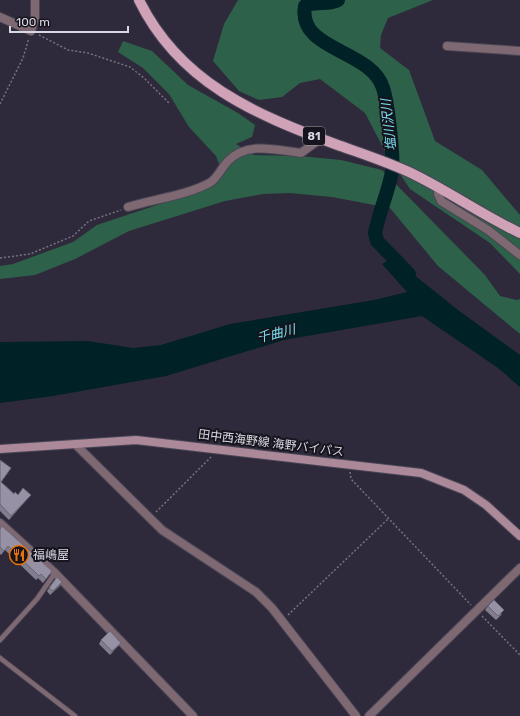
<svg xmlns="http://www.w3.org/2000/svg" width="520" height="716" viewBox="0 0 520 716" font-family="Rubik,'Noto Sans JP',sans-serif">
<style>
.forest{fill:#2d6149}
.water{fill:#002126}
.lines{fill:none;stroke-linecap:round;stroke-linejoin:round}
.river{stroke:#002126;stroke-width:14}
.lane-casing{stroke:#4a4656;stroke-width:6}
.street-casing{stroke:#4a4656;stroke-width:10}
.secondary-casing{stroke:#4a4656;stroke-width:10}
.primary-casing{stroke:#4a4656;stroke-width:12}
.path{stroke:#767280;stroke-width:1.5;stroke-dasharray:2 2;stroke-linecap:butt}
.lane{stroke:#7e6872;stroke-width:4.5}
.street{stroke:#7e6872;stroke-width:8}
.secondary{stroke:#ab8999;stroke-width:8}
.primary{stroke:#cfa2b7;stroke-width:10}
.wall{fill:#817d8e}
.shaded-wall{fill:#696674}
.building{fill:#9691a5;stroke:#696674}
.labels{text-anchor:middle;stroke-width:4;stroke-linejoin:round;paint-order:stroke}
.shield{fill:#16141c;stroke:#9f9da7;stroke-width:1}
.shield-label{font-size:11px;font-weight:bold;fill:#dad8e2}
.street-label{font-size:12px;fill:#dad8e2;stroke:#16141c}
.poi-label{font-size:12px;fill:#dad8e2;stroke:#16141c;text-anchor:start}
.water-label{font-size:13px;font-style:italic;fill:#79e0f2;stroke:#16141c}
</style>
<rect width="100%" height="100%" fill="#2f2a3b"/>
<path class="forest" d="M238,0H433L388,18L381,35L380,48L409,70L435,141L482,170L520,215V274L490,243L410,189L386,153L365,113L320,79L300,83L282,97L259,100L239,91L213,61L224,24Z
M123,41L152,51L188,85L238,113L255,125L252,137L236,144L254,155L300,156L341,160L382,170L485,275L500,296L517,300L520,299V334L438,266L390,208L332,197L290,193L263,194L225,201L129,231L75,259L35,275L0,279V266L13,264L73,242L97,225L214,186L223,175L216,156L189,127L169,94L143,68L118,52Z"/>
<path class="water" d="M393,258L458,310L520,355V387L498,368L422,316L284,340L166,376L53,396L0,403V342L88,341L133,348L161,345L230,324L374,300L407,292L382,264Z"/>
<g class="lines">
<path class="river" d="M338,0C328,6 317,0 305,6C297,51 371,49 383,88C388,103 394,157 392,172C388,193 379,212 375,233L377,241L409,274"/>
<g class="lane-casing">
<path id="lane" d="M0,640L37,599L55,573
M0,658L75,716"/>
</g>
<g class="street-casing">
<path id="street" d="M0,17L31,31L35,18V0
M447,46L520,51
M439,187L438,194L441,201L488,230L520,255
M128,207C153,199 189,195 211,182C218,177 222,167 228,161C248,141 276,150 301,153L320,139
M75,444L162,530L256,592L272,608L356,716
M0,523L55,573L193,716
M369,716L520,568"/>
</g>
<g class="secondary-casing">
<path id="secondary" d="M0,449L136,440L421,473L464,490L486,505L520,536"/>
</g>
<g class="primary-casing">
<path id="primary" d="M139,0C179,82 254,114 335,144C360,153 385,161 409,172C447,190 482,215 520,233"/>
</g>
<path class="path" d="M39,35L68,50L88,53L130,67L144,78L170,104
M0,104L23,58L29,38
M0,258L30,254L73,236L89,221L121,210
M350,472L351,479L471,605
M156,512L211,457
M288,615L389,518
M482,616L520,655"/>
<use href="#lane" class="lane"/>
<use href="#street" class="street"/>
<use href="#secondary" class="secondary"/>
<use href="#primary" class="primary"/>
</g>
<path class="wall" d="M0,460L1,482L14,494L28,498L9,520L0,511Z
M0,529L52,571L43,583L38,578L36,580L5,550L1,555L0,554Z
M57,577L60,586L50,595L47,591Z
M488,606L502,614L496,620L485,610Z
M101,640L118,646L110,655L99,644Z"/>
<path class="shaded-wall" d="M31,495L28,498L9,520L11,516Z
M62,582L60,586L50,595L53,591Z
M121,643L118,646L110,655L112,651Z"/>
<path class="building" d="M0,460L11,468L1,482L14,494L15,492L18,495L23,488L31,495L11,516L0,504Z
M2,526L52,571L46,579L41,574L39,576L8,546L4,551L0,547V529Z
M57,577L62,582L53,591L49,588Z
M494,600L504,610L498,616L488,606Z
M110,631L121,643L112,651L101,640Z"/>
<defs>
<g id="restaurant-ring" transform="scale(1)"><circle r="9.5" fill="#16141c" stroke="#e8710a" stroke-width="1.5"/><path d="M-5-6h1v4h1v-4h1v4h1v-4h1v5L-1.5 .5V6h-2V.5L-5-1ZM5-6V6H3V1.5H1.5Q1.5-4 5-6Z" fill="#e8710a"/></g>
</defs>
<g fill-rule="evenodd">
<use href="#restaurant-ring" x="19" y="555"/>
</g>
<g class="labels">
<rect class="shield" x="303" y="127" width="22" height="18" rx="3"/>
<g class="shield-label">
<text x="314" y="140">81</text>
</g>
<g class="street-label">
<text transform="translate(271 443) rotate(7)" y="4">田中西海野線 海野バイパス</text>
</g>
<g class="poi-label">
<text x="33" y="559">福嶋屋</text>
</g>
<g class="water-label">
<text transform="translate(388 125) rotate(-96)" y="5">塩川沢川</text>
<text transform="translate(276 333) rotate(-14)" y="5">千曲川</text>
</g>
</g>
<path d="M10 26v6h118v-6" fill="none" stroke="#dad8e2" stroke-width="2"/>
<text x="16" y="26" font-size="12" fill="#dad8e2" stroke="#16141c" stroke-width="3" paint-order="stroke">100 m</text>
</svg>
